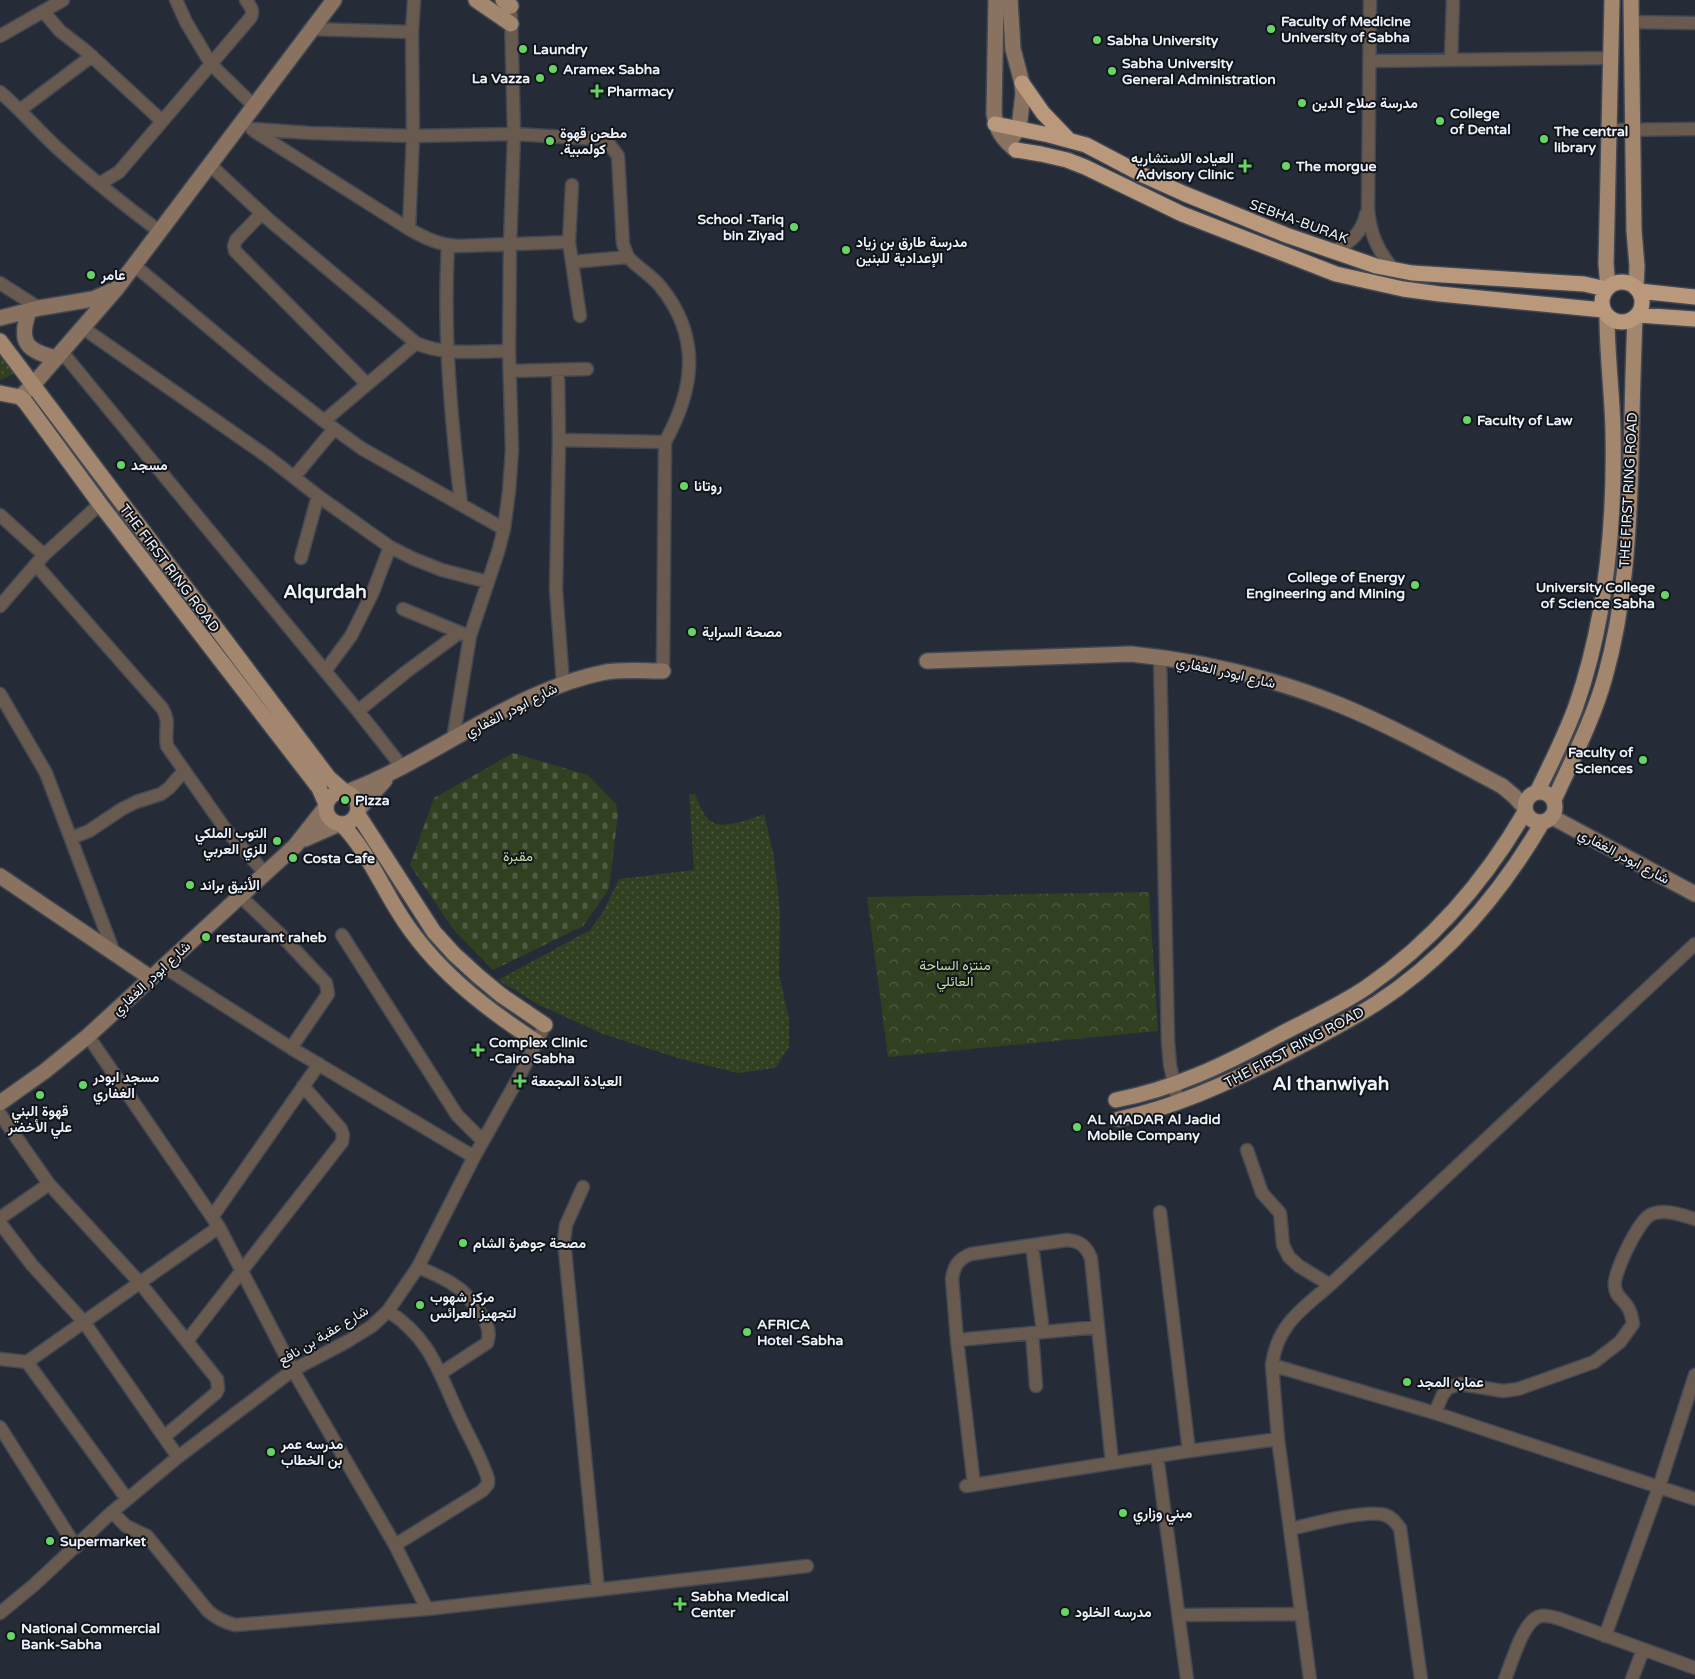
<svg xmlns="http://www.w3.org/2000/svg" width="1695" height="1679" viewBox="0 0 1695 1679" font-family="'Varela Round',Vazirmatn,sans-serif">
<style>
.forest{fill:url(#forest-crowns)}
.cemetery{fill:url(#cemetery-stones)}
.garden{fill:url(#garden-dots)}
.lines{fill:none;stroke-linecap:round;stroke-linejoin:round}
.street-casing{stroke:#414853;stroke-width:15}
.secondary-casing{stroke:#414853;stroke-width:18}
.primary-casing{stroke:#414853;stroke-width:18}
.highway-casing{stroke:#414853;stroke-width:18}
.street{stroke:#685a4e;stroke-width:12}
.secondary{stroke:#897360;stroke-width:15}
.primary{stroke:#a3866e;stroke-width:15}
.highway{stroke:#ba987b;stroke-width:15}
.poi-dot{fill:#67d466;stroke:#111419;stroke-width:2}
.labels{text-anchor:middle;stroke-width:4;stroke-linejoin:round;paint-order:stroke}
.poi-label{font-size:14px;font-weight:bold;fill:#edf2fa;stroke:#111419;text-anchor:start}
.street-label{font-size:14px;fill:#edf2fa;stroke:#111419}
.park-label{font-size:14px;fill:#bfdfa2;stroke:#111419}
.district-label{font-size:19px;font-weight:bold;fill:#edf2fa;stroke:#111419}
</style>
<defs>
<pattern id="forest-crowns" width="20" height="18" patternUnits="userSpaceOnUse" patternTransform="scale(1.25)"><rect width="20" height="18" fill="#304021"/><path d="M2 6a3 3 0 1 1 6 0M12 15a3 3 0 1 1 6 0" fill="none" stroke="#4e5c42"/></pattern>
<pattern id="cemetery-stones" width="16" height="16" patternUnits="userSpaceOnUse" patternTransform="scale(1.25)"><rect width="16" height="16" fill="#304021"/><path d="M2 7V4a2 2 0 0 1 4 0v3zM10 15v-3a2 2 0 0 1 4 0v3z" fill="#4e5c42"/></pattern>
<pattern id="garden-dots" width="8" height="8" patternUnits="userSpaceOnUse" patternTransform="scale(1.25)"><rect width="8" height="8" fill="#304021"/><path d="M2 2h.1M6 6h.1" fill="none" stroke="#4e5c42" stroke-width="1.8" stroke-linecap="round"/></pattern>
</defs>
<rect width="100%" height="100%" fill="#252c38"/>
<path class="forest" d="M1149,892L1158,1031L888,1057L867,897Z"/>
<path class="cemetery" d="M513,753L588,775L616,804L618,814L609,889L583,926L493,970L453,929L410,865L434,798Z"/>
<path class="garden" d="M0,346L18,371L1,380H0Z
M689,794H695C699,804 704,819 714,823C726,828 752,819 764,814L774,857L780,911L779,974L789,1019V1047L775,1068L738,1073L681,1059L603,1034L539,1005L498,980L590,930L603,912L619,879L694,870Z"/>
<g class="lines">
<g class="street-casing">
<path id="street" d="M176,0L186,22L211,64L254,106
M1370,0L1368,209C1370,233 1377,250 1393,269
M43,11L60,31L86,51L162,121
M1631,22L1695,23
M310,29L412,32
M0,36L63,0
M1451,60L1453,0
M1370,61L1611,58
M0,92C19,108 36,128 55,146C88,176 123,204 159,231
M20,110L92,56
M252,129L310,133L413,136L514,134L597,139L610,145L618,156L623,244C625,248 626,254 629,258C638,268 651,275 660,286C701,336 695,388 665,442L559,440
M1610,130L1695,129
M254,131L409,229C427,239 437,244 458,246L569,242
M210,165L268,219L416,343C444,356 479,351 509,351
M99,184L119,172L251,17C254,10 250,6 246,0
M572,185L569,242L580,316
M262,213L236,240L234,246L235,251L367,384
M409,229L413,136L412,32L414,0
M448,245C443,332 451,418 461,504
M1333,251C1350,243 1362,233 1366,214
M572,262L628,257
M134,265L268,377L324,421L361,448L504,529
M0,283L39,308
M83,328L268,457L318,496L390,547L414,559L442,570L488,582
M62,352L358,711L402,767
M511,371L587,369
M558,371L559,440L556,589L563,684
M324,421L416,343
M294,477L334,429
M0,515L44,555
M301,558L318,496
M36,565L162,708C171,722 164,730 167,746L226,830L265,873
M0,606L44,555L100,504
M403,609L466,635
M1160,657L1168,1042L1170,1065L1178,1102
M325,671L351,636L372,594L390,547
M663,671L665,442
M0,694L46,773L114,953
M358,711L406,672L459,633
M453,739L470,636L498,552L504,529L509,491L512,450L509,351L510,245L514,134L511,15
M71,838L89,831L122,809L136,802L161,794L169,788L184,771
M240,896L281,935L326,983L328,994L291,1048
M342,935L457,1115L483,1141
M164,967L291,1048L474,1157
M88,1036L219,1227L293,1370L395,1545L427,1609
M0,1114L49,1184L140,1283L217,1379L218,1389L216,1393L164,1437
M1247,1150L1262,1193L1280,1213L1283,1245L1289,1257L1299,1266L1330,1285
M583,1187L566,1225L564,1240L598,1590
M1160,1212L1189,1451
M212,1217L319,1064
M0,1218L49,1184
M0,1223L32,1265L84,1322L178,1457
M1032,1245L1043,1332
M418,1267C432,1273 445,1278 457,1287C463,1290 467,1296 471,1301C481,1314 493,1326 487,1343L441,1373
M388,1311C432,1339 440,1376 461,1420C470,1439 482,1459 488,1479V1484L482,1491L395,1545
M1032,1333L1036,1386
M957,1340L1098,1327
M187,1341L342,1142L343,1135L341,1129L303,1086
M0,1359L27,1362L127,1499
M27,1362L219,1227
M1272,1365L1435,1413L1695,1499
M1435,1413L1442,1396L1448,1388L1460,1384L1503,1391L1518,1389L1594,1362L1620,1342L1633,1324C1632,1317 1631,1311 1627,1306C1622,1298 1616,1297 1615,1287C1612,1275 1638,1222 1650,1215C1663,1208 1682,1215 1695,1219
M0,1427L76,1547
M1157,1456L1187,1679
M974,1485L957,1340L952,1279C954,1266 958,1259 971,1254L1067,1240C1080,1241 1086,1246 1091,1258L1112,1463
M966,1486L1189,1451L1278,1439
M112,1512L126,1526L147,1536L208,1611C216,1618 224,1622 235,1625L427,1609L807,1566
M1291,1529C1311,1524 1367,1509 1385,1515C1392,1517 1396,1523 1400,1528L1421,1679
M0,1613L34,1585L112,1512L178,1457L293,1370L348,1341L372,1326L388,1311L418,1267L474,1157L520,1075L545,1025
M1179,1615L1302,1614
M1605,1636L1659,1487L1695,1375
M1310,1679L1278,1439L1272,1365C1277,1325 1302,1309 1330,1285L1695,944
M1505,1679C1512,1663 1523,1619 1541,1616C1546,1615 1552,1617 1557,1618L1695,1668
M1632,1679L1643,1650"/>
</g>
<g class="secondary-casing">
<path id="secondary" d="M996,0L994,113C996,130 1003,140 1016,150
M1010,0L1013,49L1022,83L1023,94L1019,128L1011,139
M29,311C18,342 26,351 57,358
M0,318L39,308L93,299L111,291
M20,397L32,386L117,288L334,0
M927,661L1131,654C1202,661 1273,678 1340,705C1396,728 1449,758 1502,786L1514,796L1525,808
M347,792C435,759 513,690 606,672C624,669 645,671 663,671
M358,810L385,780
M1552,817L1695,894
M305,839L339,824
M0,876L151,978
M0,1103L45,1071L88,1036L295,846L325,808"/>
</g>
<g class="primary-casing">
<path id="primary" d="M476,0L511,24
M503,0L511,6
M1631,0L1634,231L1637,266L1636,288
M1608,287L1606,264L1612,0
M0,341L329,778L344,791
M0,393L20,397L26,403L100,504L319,788L326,804
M1525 807a15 15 0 1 1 30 0a15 15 0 1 1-30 0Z
M326 808a16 16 0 1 1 32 0a16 16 0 1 1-32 0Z
M1537,792C1551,764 1565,736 1576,706C1607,617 1615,523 1613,430C1612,392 1607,354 1607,316
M1554,800C1572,760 1593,720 1605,677C1625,606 1629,532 1631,459C1632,412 1633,365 1635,318
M357,813L434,932L454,954L478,976L501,995L545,1025
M341,824C365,847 381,885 399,913C433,968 483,1007 537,1042
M1116,1100C1174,1089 1226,1064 1277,1036C1307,1020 1339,1006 1367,987C1433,941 1485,881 1525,812
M1119,1119C1172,1108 1220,1086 1268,1063C1305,1044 1342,1025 1377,1003C1446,958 1501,893 1542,823"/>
</g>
<g class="highway-casing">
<path id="highway" d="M1022,83L1043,113L1068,139
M995,124L1049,135L1086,145L1145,176L1185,194L1286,235L1376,266L1412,273L1584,284L1606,289
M1016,150L1041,154L1067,160L1085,167L1182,214L1336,274L1403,289L1440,294L1603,310
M1602 302a20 20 0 1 1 40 0a20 20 0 1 1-40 0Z
M1639,291L1695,297
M1638,315L1695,319"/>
</g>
<use href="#street" class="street"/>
<use href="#secondary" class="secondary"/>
<use href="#primary" class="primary"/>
<use href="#highway" class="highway"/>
</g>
<g class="poi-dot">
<circle cx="1271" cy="29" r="5"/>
<circle cx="1097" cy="40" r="5"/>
<circle cx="523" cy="49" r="5"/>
<circle cx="553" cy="69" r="5"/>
<circle cx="1112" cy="71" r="5"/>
<circle cx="540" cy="78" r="5"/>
<path d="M594.5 83.5h5v5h5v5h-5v5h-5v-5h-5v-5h5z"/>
<circle cx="1302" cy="103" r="5"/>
<circle cx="1440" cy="121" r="5"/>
<circle cx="1544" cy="139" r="5"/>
<circle cx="550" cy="141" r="5"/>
<path d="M1242.5 158.5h5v5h5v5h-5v5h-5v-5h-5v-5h5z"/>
<circle cx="1286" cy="166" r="5"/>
<circle cx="794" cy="227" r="5"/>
<circle cx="846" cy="250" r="5"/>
<circle cx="91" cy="275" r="5"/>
<circle cx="1467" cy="420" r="5"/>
<circle cx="121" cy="465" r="5"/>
<circle cx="684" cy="486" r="5"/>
<circle cx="1415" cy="585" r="5"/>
<circle cx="1665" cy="595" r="5"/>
<circle cx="692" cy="632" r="5"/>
<circle cx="1643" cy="760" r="5"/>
<circle cx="345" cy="800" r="5"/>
<circle cx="277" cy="841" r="5"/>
<circle cx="293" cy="858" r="5"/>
<circle cx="190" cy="885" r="5"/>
<circle cx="206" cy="937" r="5"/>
<path d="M475.5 1042.5h5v5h5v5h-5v5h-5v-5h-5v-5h5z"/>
<path d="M517.5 1073.5h5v5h5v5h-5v5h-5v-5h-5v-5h5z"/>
<circle cx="83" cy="1085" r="5"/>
<circle cx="40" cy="1095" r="5"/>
<circle cx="1077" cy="1127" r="5"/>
<circle cx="463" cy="1243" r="5"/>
<circle cx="420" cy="1305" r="5"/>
<circle cx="747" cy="1332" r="5"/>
<circle cx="1407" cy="1382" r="5"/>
<circle cx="271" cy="1452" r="5"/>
<circle cx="1123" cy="1513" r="5"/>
<circle cx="50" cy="1541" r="5"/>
<path d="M677.5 1596.5h5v5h5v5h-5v5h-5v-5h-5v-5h5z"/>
<circle cx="1065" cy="1612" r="5"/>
<circle cx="11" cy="1636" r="5"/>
</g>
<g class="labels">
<g class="poi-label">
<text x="1281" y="26">Faculty of Medicine<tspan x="1281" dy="16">University of Sabha</tspan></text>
<text x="1107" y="45">Sabha University</text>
<text x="533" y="54">Laundry</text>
<text x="1122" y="68">Sabha University<tspan x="1122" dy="16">General Administration</tspan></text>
<text x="563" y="74">Aramex Sabha</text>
<text x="530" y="83" text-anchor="end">La Vazza</text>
<text x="607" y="96">Pharmacy</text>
<text x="1312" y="108">مدرسة صلاح الدين</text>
<text x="1450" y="118">College<tspan x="1450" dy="16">of Dental</tspan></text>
<text x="1554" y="136">The central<tspan x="1554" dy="16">library</tspan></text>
<text x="560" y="138">مطحن قهوة<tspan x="560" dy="16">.كولمبية</tspan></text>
<text x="1234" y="163" text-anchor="end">العياده الاستشاريه<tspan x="1234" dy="16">Advisory Clinic</tspan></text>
<text x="1296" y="171">The morgue</text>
<text x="784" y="224" text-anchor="end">School -Tariq<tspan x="784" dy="16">bin Ziyad</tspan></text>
<text x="856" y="247">مدرسة طارق بن زياد<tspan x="856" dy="16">الإعدادية للبنين</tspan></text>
<text x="101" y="280">عامر</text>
<text x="1477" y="425">Faculty of Law</text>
<text x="131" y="470">مسجد</text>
<text x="694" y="491">روتانا</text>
<text x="1405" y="582" text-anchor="end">College of Energy<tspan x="1405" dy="16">Engineering and Mining</tspan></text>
<text x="1655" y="592" text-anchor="end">University College<tspan x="1655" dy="16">of Science Sabha</tspan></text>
<text x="702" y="637">مصحة السراية</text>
<text x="1633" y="757" text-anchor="end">Faculty of<tspan x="1633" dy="16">Sciences</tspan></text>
<text x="355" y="805">Pizza</text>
<text x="267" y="838" text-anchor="end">التوب الملكي<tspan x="267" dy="16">للزي العربي</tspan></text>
<text x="303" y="863">Costa Cafe</text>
<text x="200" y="890">الأنيق براند</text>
<text x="216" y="942">restaurant raheb</text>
<text x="489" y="1047">Complex Clinic<tspan x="489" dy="16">-Cairo Sabha</tspan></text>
<text x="93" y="1082">مسجد ابودر<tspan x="93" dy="16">الغفاري</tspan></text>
<text x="531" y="1086">العيادة المجمعة</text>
<text x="40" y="1116" text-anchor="middle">قهوة البني<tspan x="40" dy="16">علي الأخضر</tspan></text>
<text x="1087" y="1124">AL MADAR Al Jadid<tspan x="1087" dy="16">Mobile Company</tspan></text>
<text x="473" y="1248">مصحة جوهرة الشام</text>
<text x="430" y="1302">مركز شهوب<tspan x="430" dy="16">لتجهيز العرائس</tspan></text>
<text x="757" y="1329">AFRICA<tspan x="757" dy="16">Hotel -Sabha</tspan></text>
<text x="1417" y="1387">عماره المجد</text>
<text x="281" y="1449">مدرسه عمر<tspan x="281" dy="16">بن الخطاب</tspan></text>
<text x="1133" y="1518">مبني وزاري</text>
<text x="60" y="1546">Supermarket</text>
<text x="691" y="1601">Sabha Medical<tspan x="691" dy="16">Center</tspan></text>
<text x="1075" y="1617">مدرسه الخلود</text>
<text x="21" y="1633">National Commercial<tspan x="21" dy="16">Bank-Sabha</tspan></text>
</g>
<g class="street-label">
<text transform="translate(1299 221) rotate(20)" y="5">SEBHA-BURAK</text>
<text transform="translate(1628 490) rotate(-87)" y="5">THE FIRST RING ROAD</text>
<text transform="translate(170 568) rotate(53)" y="5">THE FIRST RING ROAD</text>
<text transform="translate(1226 672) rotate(13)" y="5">شارع ابودر الغفاري</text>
<text transform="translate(511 710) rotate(-27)" y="5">شارع ابودر الغفاري</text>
<text transform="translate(1624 856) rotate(28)" y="5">شارع ابودر الغفاري</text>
<text transform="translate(151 978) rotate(-43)" y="5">شارع ابودر الغفاري</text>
<text transform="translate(1294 1047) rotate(-28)" y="5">THE FIRST RING ROAD</text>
<text transform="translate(323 1335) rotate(-31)" y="5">شارع عقبة بن نافع</text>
</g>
<g class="park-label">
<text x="518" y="861">مقبرة</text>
<text x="955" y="970">منتزه الساحة<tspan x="955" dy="16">العائلي</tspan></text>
</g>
<g class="district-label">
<text x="325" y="598">Alqurdah</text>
<text x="1331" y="1090">Al thanwiyah</text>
</g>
</g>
</svg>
